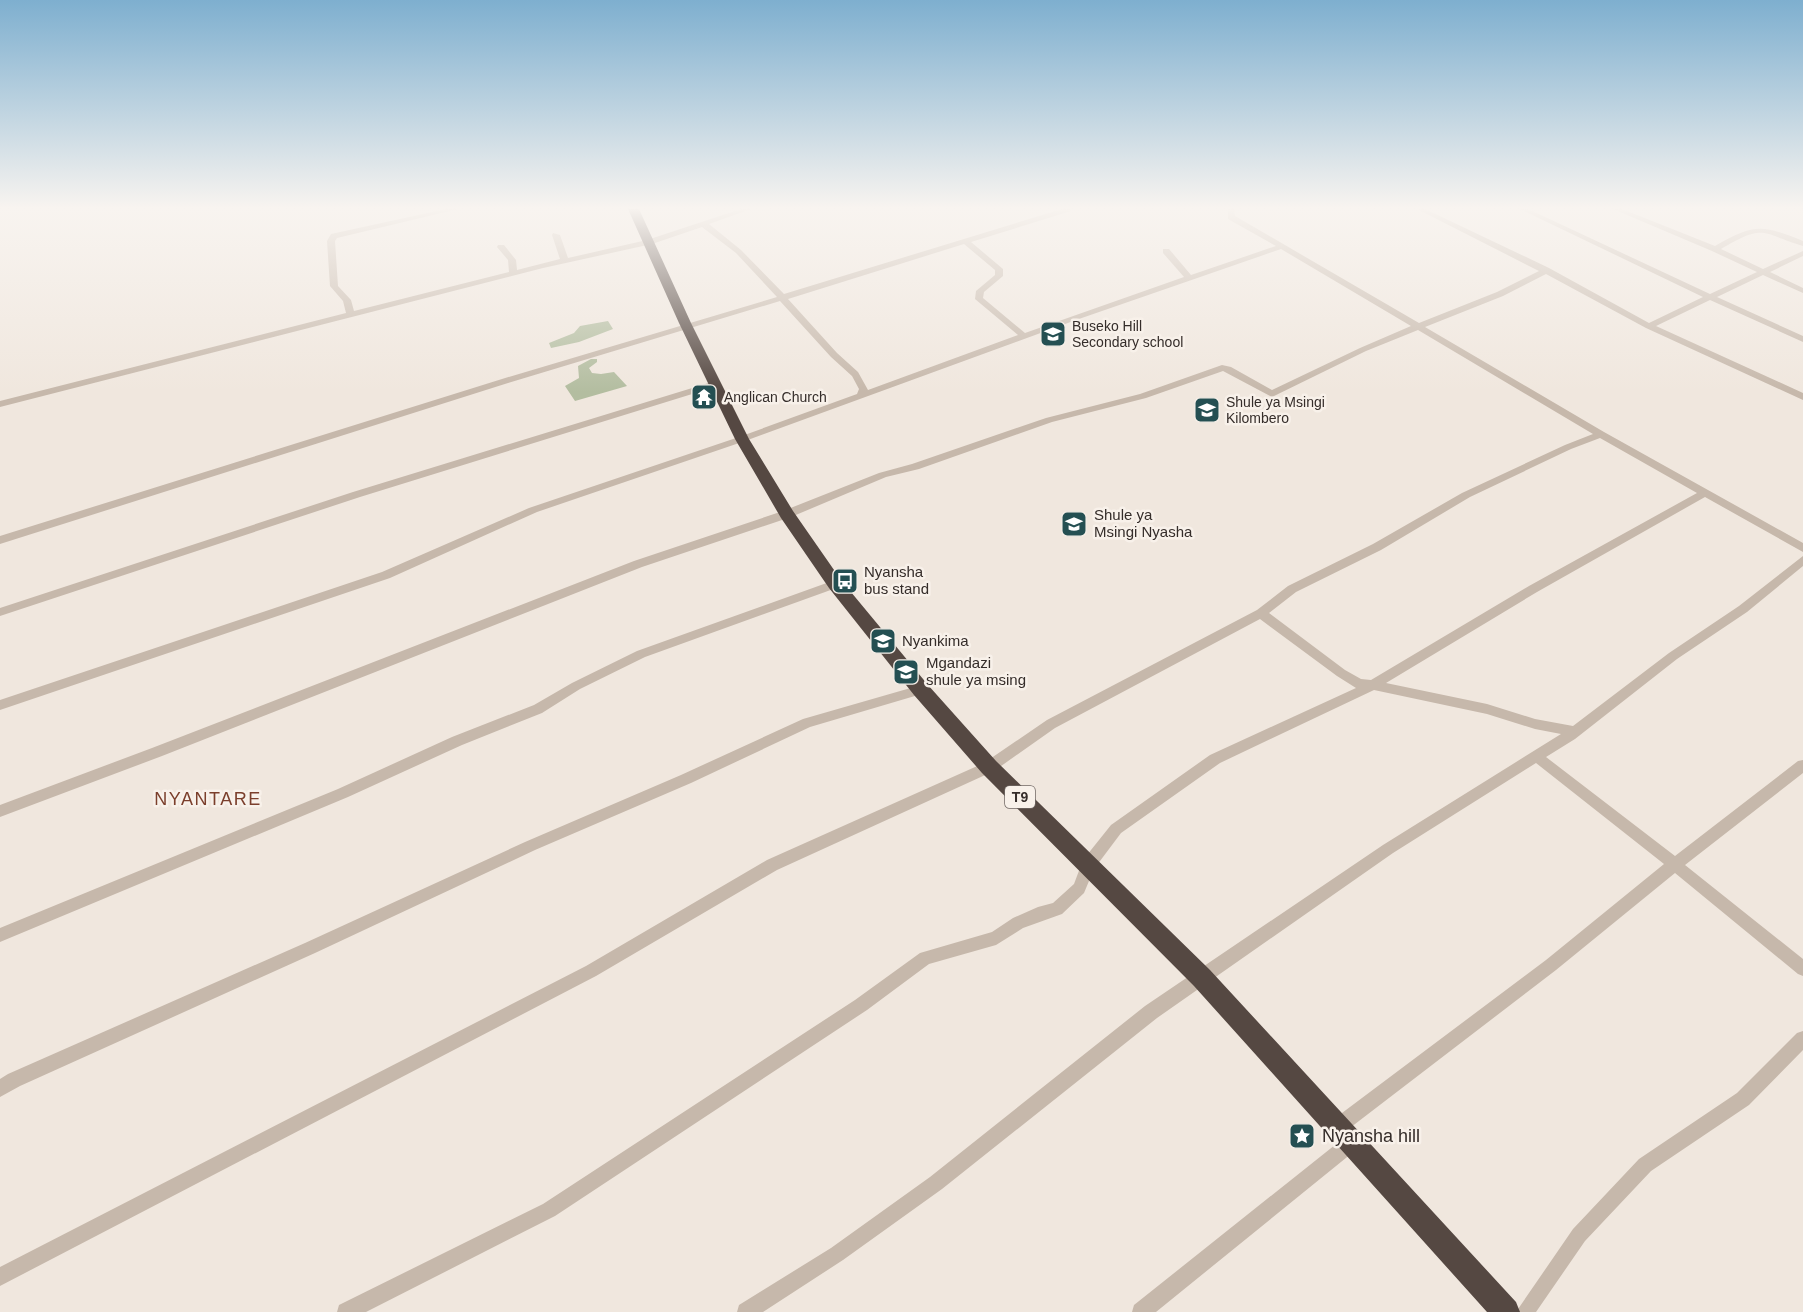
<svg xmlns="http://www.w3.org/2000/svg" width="1803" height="1312" viewBox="0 0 1803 1312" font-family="Arial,sans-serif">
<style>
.green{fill:#b3bda0}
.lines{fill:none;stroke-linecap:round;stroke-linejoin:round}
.minor{fill:#c6b8ab;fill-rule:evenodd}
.highway{fill:#554842;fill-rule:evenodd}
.labels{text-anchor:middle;stroke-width:5;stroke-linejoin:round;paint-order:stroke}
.far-poi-label{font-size:14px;fill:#352d2a;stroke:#f8f1ea;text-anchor:start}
.shield{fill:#f8f1ea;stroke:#706864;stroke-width:1.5}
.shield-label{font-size:14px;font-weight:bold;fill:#352d2a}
.poi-label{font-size:15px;fill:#352d2a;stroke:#f8f1ea;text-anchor:start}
.quarter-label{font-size:18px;letter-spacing:1.5px;fill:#7b3f2c;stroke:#f8f1ea}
.near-poi-label{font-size:18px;fill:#352d2a;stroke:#f8f1ea;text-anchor:start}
</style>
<rect width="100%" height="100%" fill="#f0e7de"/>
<path class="green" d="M608,321L613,329L579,342L551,348L549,343L574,333L580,326Z
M591,359H597V362L589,368L592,373L601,374L614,372L627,386L575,401L565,386L579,378L578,366Z"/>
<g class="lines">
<path class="minor" d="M446,209H458L337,238L335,241L338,286L351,300L354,311L509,272L508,260L497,247L498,245H504L516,260L517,270L560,259L552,235L553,233L560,235L568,258L647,240L741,209H751L709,224L741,250L784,294L1062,209H1071V211L971,242L1003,269V276L984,292L983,298L1025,333L1184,277L1163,253V249H1169L1191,275L1276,246L1228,219V209H1234L1235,216L1419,323L1497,292L1539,271L1417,209H1425L1549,268L1649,323L1703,297L1520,209H1528L1710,294L1757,272L1712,251L1613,209H1622L1715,246C1754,224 1761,224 1803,241V246C1759,232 1764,224 1721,249L1763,269L1803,251V256L1770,272L1803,288V293L1763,275L1717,297L1803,336V342L1710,300L1656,326L1803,393V400L1646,328L1546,274L1503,296L1425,327L1604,432L1803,543V552L1705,497L1537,592L1386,683L1487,704L1535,719L1573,726L1669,653L1739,606L1803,556V566L1747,612L1677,659L1575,739L1546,757L1675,856L1798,761L1803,760V773L1685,865L1803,959V976L1798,974L1675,873L1556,970L1342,1134L1336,1136L1330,1134L1328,1128L1330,1122L1546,960L1664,864L1536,763L1393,853L1157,1018L942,1189L843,1260L763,1312H737L739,1305L831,1248L930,1177L1145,1006L1383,845L1561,734L1535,729L1487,714L1374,690L1220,763L1121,833L1094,869L1084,893L1062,914L1023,928L996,945L929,964L867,1010L555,1216L366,1312H337L339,1305L543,1204L855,1000L920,953L992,932L1013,918L1038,907L1053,903L1074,884L1083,860L1111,825L1210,755L1356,688L1337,676L1260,619L1055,728L994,771L777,870L596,976L0,1286V1267L586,966L767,860L984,763L1047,720L1257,610L1288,586L1373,544L1462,493L1565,445L1593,434L1418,330L1366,351L1272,397L1223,371L1146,398L1052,422L919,469L886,477L791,517L642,567L162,756L0,817V805L152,748L634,561L783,511L879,473L912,464L1046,418L1140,394L1222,365L1231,367L1272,390L1360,348L1411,326L1281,249L1076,320L745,441L537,512L390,578L0,710V700L382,572L529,508L739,437L857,394L859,389L852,376L831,357L780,301L508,383L0,544V536L502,379L777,297L736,253L702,227L652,244L543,268L0,407V401L346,313L343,301L330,286L327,241L331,234ZM964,244L995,270V275L976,291L975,299L1018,335L868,390L858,372L837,353L788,299ZM1600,438L1697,493L1529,586L1371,680L1361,679L1345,670L1269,613L1296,592L1381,550L1470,497L1571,449Z
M715,381L718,382V386L360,497L0,616V608L353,492Z
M835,580L839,581L841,584L839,587L645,657L580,689L542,713L462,745L348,797L0,942V928L338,789L452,737L534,705L572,683L637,651Z
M921,685L925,687L927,690L925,693L810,727L691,783L535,850L315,953L20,1086L0,1097V1079L8,1074L305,943L525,842L681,775L803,719Z
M1803,1031V1050L1749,1105L1651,1171L1585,1241L1536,1312H1516L1573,1229L1639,1159L1737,1093L1797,1033Z
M1351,1135L1357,1137L1359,1143L1357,1149L1156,1312H1132L1134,1305L1345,1137Z"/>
<path class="highway" d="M628,209H639L691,323L749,439L793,511L841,580L928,685L996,761L1210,970L1516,1302L1520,1312H1487L1194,986L982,773L914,695L829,588L781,518L735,439L679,323Z"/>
</g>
<linearGradient id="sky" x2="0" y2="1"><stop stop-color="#7eafcf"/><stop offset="0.53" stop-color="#f8f4f0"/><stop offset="1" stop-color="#f8f4f0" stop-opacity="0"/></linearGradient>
<rect width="1803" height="392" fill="url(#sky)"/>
<defs>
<g id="school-square" transform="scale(1.35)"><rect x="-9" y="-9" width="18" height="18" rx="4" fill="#244f52" stroke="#f8f1ea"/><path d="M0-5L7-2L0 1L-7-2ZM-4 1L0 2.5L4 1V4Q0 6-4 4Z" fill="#fff"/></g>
<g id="temple-square" transform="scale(1.35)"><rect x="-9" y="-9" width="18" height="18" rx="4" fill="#244f52" stroke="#f8f1ea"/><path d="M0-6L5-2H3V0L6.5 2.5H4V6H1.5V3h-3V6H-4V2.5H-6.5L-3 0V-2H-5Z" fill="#fff"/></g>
<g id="bus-square" transform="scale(1.35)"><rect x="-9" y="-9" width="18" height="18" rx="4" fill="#244f52" stroke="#f8f1ea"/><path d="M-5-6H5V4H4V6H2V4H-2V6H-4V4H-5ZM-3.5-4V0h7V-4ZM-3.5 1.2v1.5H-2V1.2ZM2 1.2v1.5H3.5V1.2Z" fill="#fff"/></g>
<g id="sight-square" transform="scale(1.35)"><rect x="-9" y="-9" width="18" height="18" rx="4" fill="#244f52" stroke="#f8f1ea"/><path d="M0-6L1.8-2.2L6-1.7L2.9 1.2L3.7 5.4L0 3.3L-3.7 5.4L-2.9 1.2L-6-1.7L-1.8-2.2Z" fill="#fff"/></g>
</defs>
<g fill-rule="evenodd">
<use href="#school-square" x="1053" y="334"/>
<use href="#temple-square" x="704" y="397"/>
<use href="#school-square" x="1207" y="410"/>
<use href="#school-square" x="1074" y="524"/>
<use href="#bus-square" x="845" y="581"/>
<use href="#school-square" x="883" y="641"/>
<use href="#school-square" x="906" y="672"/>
<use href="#sight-square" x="1302" y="1136"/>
</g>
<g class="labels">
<g class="far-poi-label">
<text x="1072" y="331">Buseko Hill<tspan x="1072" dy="16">Secondary school</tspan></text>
<text x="724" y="402">Anglican Church</text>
<text x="1226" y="407">Shule ya Msingi<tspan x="1226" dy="16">Kilombero</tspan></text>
</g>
<rect class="shield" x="1005" y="786" width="30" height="22" rx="4.5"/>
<g class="shield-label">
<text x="1020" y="802">T9</text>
</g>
<g class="poi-label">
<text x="1094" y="520">Shule ya<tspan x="1094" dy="17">Msingi Nyasha</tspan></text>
<text x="864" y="577">Nyansha<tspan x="864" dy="17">bus stand</tspan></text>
<text x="902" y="646">Nyankima</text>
<text x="926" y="668">Mgandazi<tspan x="926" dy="17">shule ya msing</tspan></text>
</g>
<g class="quarter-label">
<text x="208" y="805">NYANTARE</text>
</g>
<g class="near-poi-label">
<text x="1322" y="1142">Nyansha hill</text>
</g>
</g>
</svg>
